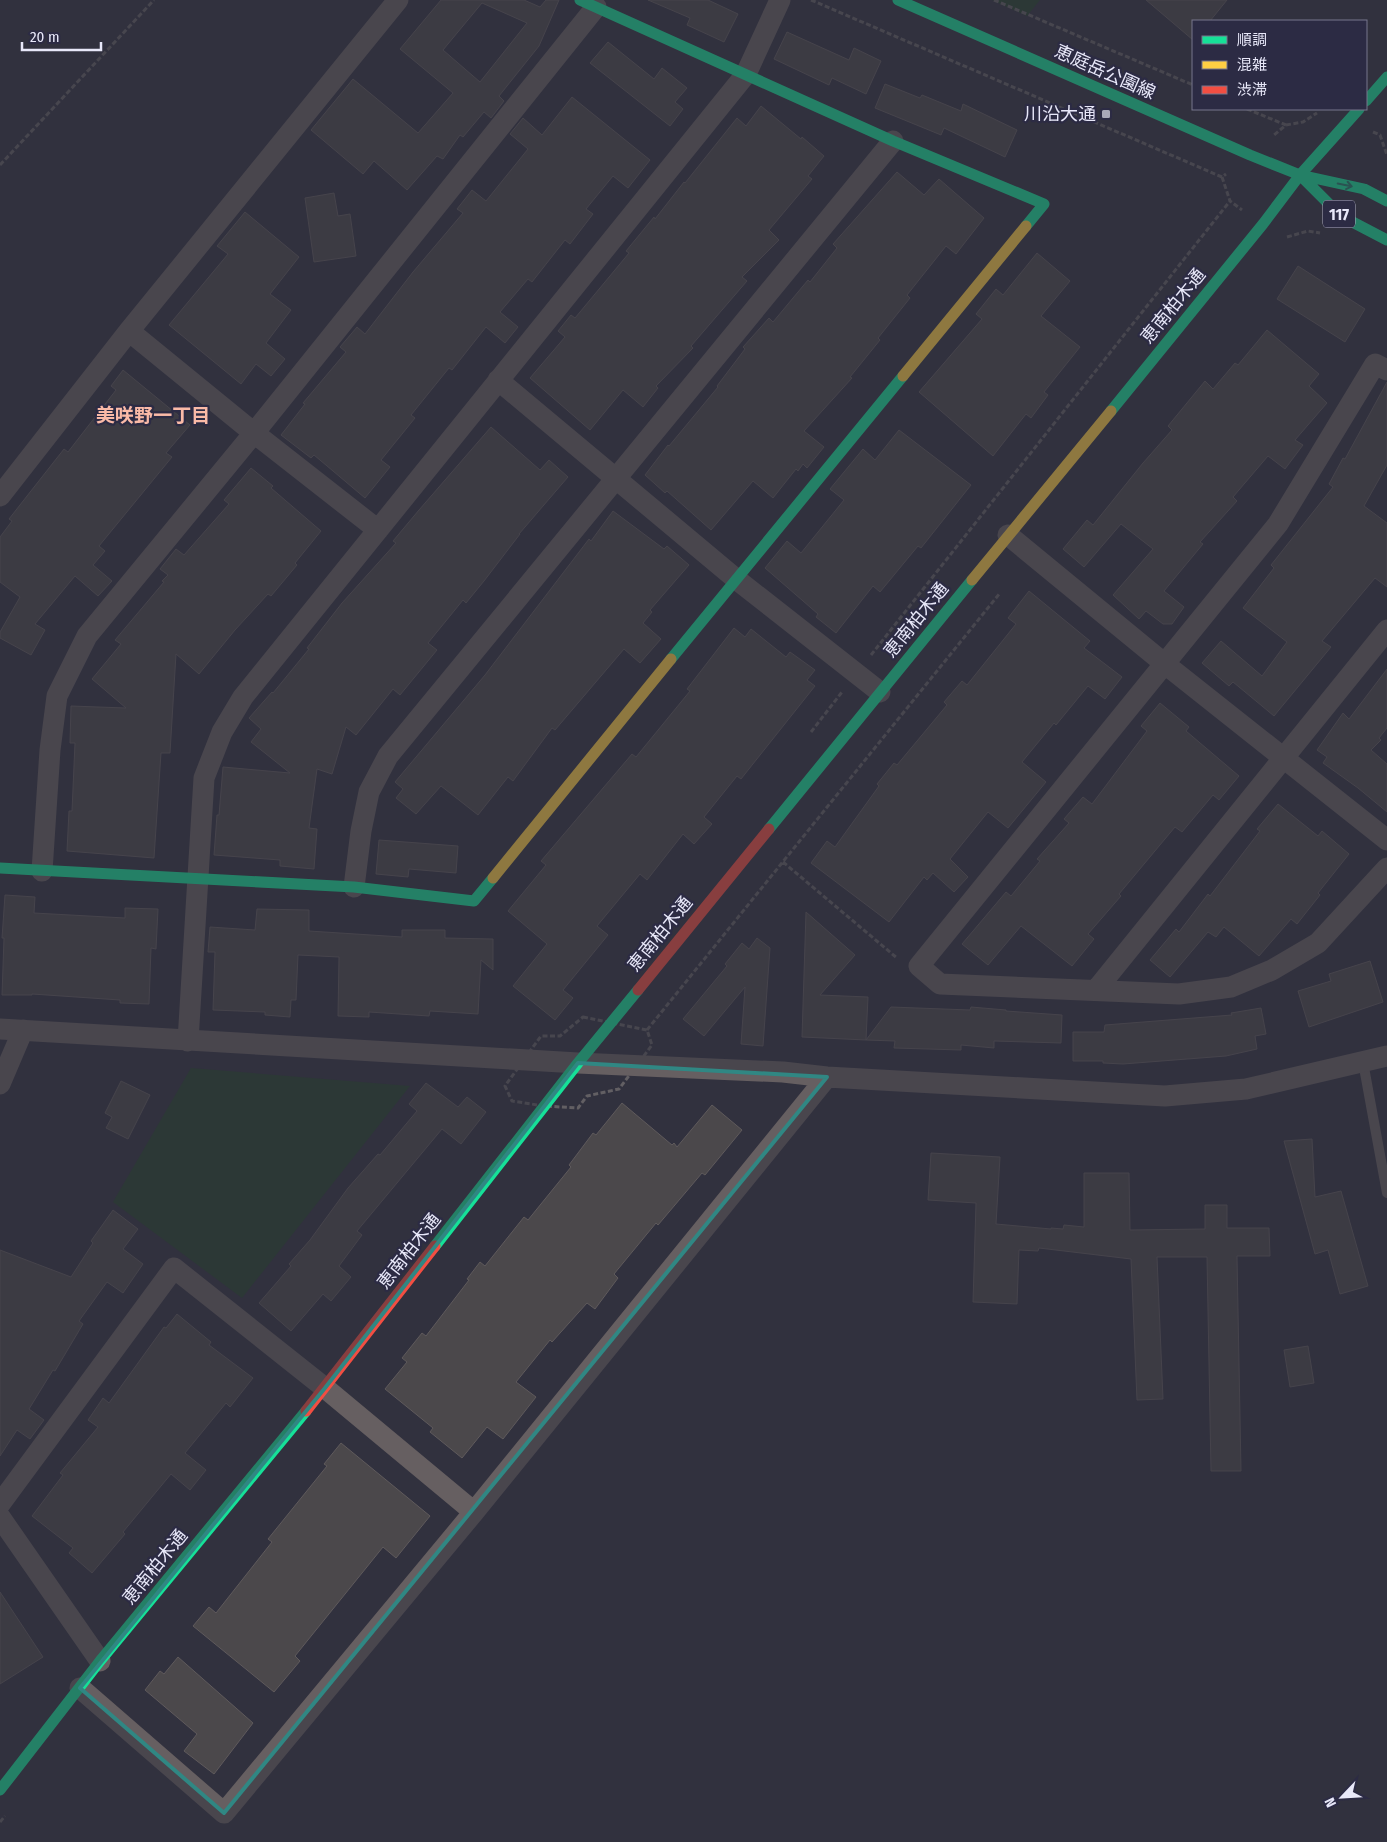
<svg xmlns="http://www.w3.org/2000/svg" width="1387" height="1842" viewBox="0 0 1387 1842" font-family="'Fira Sans Condensed','Noto Sans JP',sans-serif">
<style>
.green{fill:#27412e}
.building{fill:#4b484b;stroke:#5f5a5c;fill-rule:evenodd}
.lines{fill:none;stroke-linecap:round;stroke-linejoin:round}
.path{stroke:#625f63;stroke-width:3;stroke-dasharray:5 2.5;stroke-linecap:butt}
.lane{stroke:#665f61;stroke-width:10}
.street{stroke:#665f61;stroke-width:21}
.fast{stroke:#16e098;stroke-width:11}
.slow{stroke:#ffcf43;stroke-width:11}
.jam{stroke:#f24e42;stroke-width:11}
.oneway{stroke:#227c6a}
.marked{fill:none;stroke:#308783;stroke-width:4;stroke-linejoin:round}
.poi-dot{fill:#a8a8b8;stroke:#2c2b44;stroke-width:2}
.labels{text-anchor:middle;stroke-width:4.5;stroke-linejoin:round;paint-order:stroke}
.shield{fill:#2c2b44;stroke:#b0afc3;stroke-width:1}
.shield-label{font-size:16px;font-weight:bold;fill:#e8e8f9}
.street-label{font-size:18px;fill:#e8e8f9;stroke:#2c2b44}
.poi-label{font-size:18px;fill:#e8e8f9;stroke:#2c2b44;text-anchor:end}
.neighbourhood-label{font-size:19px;font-weight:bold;fill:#fabaa7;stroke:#2c2b44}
</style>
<rect width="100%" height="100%" fill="#31313e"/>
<path class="green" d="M992,0H1040L1027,16Z
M191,1068L410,1086L242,1298L113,1202Z"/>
<path class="building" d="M441,0H524L540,7L546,0H559L539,46L499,96L504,101L491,118L484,112L463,137L460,135L443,159L437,156L407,190L374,161L363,174L311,130L353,79L418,133L453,93L400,49ZM482,3L527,23L480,82L443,50Z
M648,0H708L738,14L724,42L687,25L690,18Z
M1146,0H1227L1210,21H1193V40Z
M787,32L849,60L854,48L881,61L866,94L832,78L829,85L774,59Z
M608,42L654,79L662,68L687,88L675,102L683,109L670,126L590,63Z
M885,84L920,98L922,95L961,111L963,104L1017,130L1005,157L944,128L941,135L875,108Z
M572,97L650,160L628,188L613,176L586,209L593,214L570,244L565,240L532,282L528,279L500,312L518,327L505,343L486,327L452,370L449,368L411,415L415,418L381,460L390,467L365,498L314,455L311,458L281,435L305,404L303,403L346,352L340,347L357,327L365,334L413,272L463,213L457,209L472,190L486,201L528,149L510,134L523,118L542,135Z
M761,106L801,139L802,137L824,156L808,176L812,179L769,230L779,240L742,277L747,281L691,346L693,348L656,386L658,388L643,407L623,390L590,430L530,378L565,337L558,331L571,315L575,318L629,253L626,251L654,217L655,219L684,182L685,183L737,118L746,126Z
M897,172L924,195L939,179L984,218L956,254L946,246L907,295L910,298L878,338L880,340L850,377L852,378L804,431L824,447L807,468L803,464L798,471L796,469L773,498L753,481L711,530L667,491L665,493L645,475L668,445L669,446L718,387L717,386L745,349L743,347L769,318L773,322L808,280L810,282L837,248L833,244Z
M334,193L338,216L350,214L356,256L314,262L305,198Z
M245,212L299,257L270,294L291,310L266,343L285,359L271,376L256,364L241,384L169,325L228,254L217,246Z
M1037,253L1070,281L1041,316L1080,347L1044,392L1048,395L1031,418L1026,414L993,456L919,392L982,319L976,314L996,289L1003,295Z
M1298,266L1365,309L1345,342L1277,299Z
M1267,330L1319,374L1309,386L1327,403L1295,440L1303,445L1285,469L1268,456L1233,497L1237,501L1200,542L1203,544L1164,591L1184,607L1172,624H1163L1146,611L1139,619L1113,595L1153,549L1121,524L1084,567L1063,549L1087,520L1093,525L1143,463L1172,430L1168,426L1205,381L1213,389L1235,363L1238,365Z
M123,370L190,425L166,453L172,457L99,546L105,551L93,565L112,581L98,596L75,576L35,624L45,630L31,655L0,638V632L20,597L0,582V537L12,521L9,519L27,496L64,449L68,452L116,390L111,386Z
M1387,382V465L1364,506L1387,523V587L1375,578L1322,641L1331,647L1274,716L1233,682L1229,686L1202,663L1221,641L1262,676L1287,642L1243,608L1274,568L1271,565L1333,487L1329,484L1343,458L1345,459Z
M491,427L540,470L549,460L568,477L519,534H520L484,581L466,603L463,600L428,643L437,650L400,695L393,689L356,735L346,727L332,774L317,769L309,828L317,829L314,869L280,866V860L214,855L217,815H219L223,767L290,773L251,742L261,729L249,718L272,692L273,693L309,649L307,648L342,603L396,543L393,541L419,510Z
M899,430L971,485L921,548L918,546L880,592L873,586L836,633L816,617L818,614L765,568L787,541L801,553L844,500L830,489L863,449L875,460Z
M251,468L273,486L271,488L321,531L295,563L297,565L271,596L268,594L235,630L199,674L176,654L170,753H161L154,858L67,851L69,811H72L75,743H70L71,706L126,708L92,679L121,644L115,640L164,582L162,581L168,575L160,569L176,549L184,555L229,504L224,500Z
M613,511L664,549L667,546L689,565L650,610L652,612L643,623L661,639L640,663L624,649L555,730L552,728L513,781L508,777L478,815L441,786L416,814L396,798L403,789L395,782L485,675L589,539L591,541Z
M1029,591L1090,641L1084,648L1122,677L1105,699L1088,686L1056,725L1054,723L1022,762L1046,782L1008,828L988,812L950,859L968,877L954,892L933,873L927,880L924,877L889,922L811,863L827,841L835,847L879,786L877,784L894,763L897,765L947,705L944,702L962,681L967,685L1016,624L1008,618Z
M734,628L745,637L751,629L786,657L790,652L815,670L807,680L815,686L741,779L737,776L704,817L712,824L694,844L683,834L647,880L640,874L597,926L608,935L563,990L573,998L555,1020L513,986L547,944L508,911L546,865L541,861L632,754L636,757L690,691L687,689Z
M1387,669V728L1379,738L1381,740L1371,750L1387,764V812L1358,788L1323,763L1327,757L1317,750L1343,713L1349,719Z
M1160,703L1189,727L1186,731L1239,776L1219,800L1213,795L1182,832L1175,827L1119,894L1121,896L1088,934L1094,939L1072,966L1021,926L988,965L962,944L1006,892L1011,896L1040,861L1037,859L1069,823L1064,819L1083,797L1092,804L1147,731L1141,726Z
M1278,804L1318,836L1322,831L1349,854L1318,893L1320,895L1297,924L1291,919L1259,956L1224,927L1216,937L1208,932L1170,977L1150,960L1176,929L1179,932L1208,894L1210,896L1260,831L1257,829Z
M379,840L458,846L456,873L409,869L408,877L376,874Z
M5,895L35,897L34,913L125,918V908L158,909L156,949L151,948L149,1004L120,1003V1000L32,994V995H2L4,938H2Z
M257,909L309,910V931L402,937V930H445V938L493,939V970L481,960L478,1014L430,1011L429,1016L369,1012V1017L338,1016L339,957L298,955L296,1000H291L290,1017L265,1015V1012L213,1010L215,952H208L210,927L255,930Z
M806,912L855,955L820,995L868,997L866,1040L802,1037Z
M757,938L770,948L763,1046L741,1044L745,987L704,1036L683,1019L727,966L725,964L742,943L749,949Z
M1370,961L1383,1002L1309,1027L1298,991L1331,981L1329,974Z
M891,1007L970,1010L971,1007L1006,1010V1011L1062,1015L1061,1043L994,1041V1048L961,1045V1050L894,1048L895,1041L866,1040Z
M1261,1008L1266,1034L1255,1036L1257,1049L1226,1056L1123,1064L1103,1063V1061H1073V1032H1104L1105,1025L1232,1015L1231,1013Z
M121,1081L150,1095L128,1139L106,1128L112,1117L105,1113Z
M426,1083L458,1107L467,1097L486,1112L461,1144L442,1129L357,1231L362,1235L339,1266L351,1277L331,1301L323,1294L291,1331L259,1303L291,1266L289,1264L310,1240L348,1188L378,1154L380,1155L417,1111L409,1104Z
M622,1103L672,1145L674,1143L677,1147L712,1105L742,1130L705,1175L702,1173L658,1225L656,1223L614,1274L618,1278L595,1309L587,1303L552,1342L550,1340L516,1382L536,1397L503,1439L487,1427L462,1458L430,1432L433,1428L385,1389L407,1362L402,1358L422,1333L426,1336L469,1280L467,1279L480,1262L485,1266L524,1217L528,1220L571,1167L569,1165L593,1133L596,1135Z
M1312,1139L1315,1197L1341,1191L1368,1286L1340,1294L1328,1250L1315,1254L1284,1141Z
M931,1153L1000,1157L996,1224L1051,1229V1228L1063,1229L1064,1225L1084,1227V1173H1129L1130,1230L1205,1229V1205H1227V1228H1269L1270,1256H1237L1241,1471H1211L1207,1257H1157L1163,1399L1137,1400L1131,1259L1039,1248L1038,1251L1019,1250L1017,1304L973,1302L976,1203L928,1200Z
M113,1210L138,1229L123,1249L143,1264L123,1293L107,1282L79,1321L83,1324L55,1371L53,1370L29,1409L44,1420L30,1439L17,1430L0,1456V1250L71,1277L93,1243L91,1241Z
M177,1314L211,1342L209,1345L253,1378L230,1407L226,1403L185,1453L206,1470L190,1490L171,1474L123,1532L125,1534L92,1573L69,1553L73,1548L32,1516L63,1475L60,1473L98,1427L88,1420L103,1398L109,1403L164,1327L166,1328Z
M1308,1346L1314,1383L1290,1387L1284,1350Z
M341,1443L430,1516L396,1558L383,1547L295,1656L300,1661L274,1692L193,1626L209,1607L216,1613L272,1542L268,1539L327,1466L324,1464Z
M0,1592L43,1657L0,1684Z
M178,1657L253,1723L214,1774L184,1751L197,1734L145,1690L160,1671L164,1674Z"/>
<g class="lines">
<path class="path" d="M811,0L1222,177L1226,174
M994,0L1193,85
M1247,109L1286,125L1274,135
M1286,125L1303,122L1317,113
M1373,132L1380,135L1387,155
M0,165L154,0
M1222,177L1230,201L1242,210
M1287,237L1308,231L1320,233
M871,655L1230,201
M811,732L842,692
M783,862L897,958
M583,1017L647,1030L652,1045L619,1089L587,1096L578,1108L544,1106L512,1101L505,1086L541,1036H560Z
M647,1030L1000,593
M0,1822L5,1816"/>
<path class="lane" d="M1363,1062L1387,1193"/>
<path class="street" d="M129,331L254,433L378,530
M1387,370L1375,364L1278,524L919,966L940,984L1179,994L1231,987L1272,970L1318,943L1387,868
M498,380L736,579L880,692
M0,496L129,331L398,0
M1008,535L1165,664L1387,840
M42,871L50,750L57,696L87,636L254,433L596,7
M354,887L361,831L369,792L388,756L893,141
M1096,990L1387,630
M0,1029L578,1063L783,1072L827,1077L1165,1096L1246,1089L1387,1056
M188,1041L204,778L222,732L243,697L746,74L780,0
M0,1084L23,1030
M0,1504L174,1268L325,1388L474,1512
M0,1517L100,1661
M80,1688L224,1813L474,1512L827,1077"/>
<path class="fast" d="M580,0L893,141L1044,204L1026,226
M898,0L1250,155L1300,175L1364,189L1387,201
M1366,101L1387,77
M1300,175L1341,216L1387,240
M1111,411L1263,224L1300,175L1359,109
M671,659L903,376
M769,829L972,580
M0,868L354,887L474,901L493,878
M435,1246L578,1063L638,990
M0,1790L100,1661L306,1411"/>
<path class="slow" d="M903,376L1026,226
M972,580L1111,411
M493,878L671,659"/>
<path class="jam" d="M638,990L769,829
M306,1411L435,1246"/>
</g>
<defs><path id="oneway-shaft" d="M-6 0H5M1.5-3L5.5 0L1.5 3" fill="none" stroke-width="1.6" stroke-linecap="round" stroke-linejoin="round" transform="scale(1.25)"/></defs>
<use class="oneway" href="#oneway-shaft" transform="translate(1345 185) rotate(12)"/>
<path d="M0 0H1387V1842H0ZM578,1063L827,1077L224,1813L80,1688L325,1388Z" fill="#31313e" fill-opacity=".55" fill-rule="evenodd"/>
<path class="marked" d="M578,1063L827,1077L224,1813L80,1688L325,1388Z"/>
<rect class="poi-dot" x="1101" y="109" width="10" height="10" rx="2.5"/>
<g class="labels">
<rect class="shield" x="1323" y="200.5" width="32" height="27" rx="4"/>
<g class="shield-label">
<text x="1339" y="220">117</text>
</g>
<g class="street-label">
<text transform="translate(1105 72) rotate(24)" y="6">恵庭岳公園線</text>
<text transform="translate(1173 306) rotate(-51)" y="6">恵南柏木通</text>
<text transform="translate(916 620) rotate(-51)" y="6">恵南柏木通</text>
<text transform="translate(660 934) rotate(-51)" y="6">恵南柏木通</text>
<text transform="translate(409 1251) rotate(-52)" y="6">恵南柏木通</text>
<text transform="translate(155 1567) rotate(-51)" y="6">恵南柏木通</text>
</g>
<g class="poi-label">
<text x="1096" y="120">川沿大通</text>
</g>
<g class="neighbourhood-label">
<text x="153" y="422">美咲野一丁目</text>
</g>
</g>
<rect x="1192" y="20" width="175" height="90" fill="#2c2b44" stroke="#77778c"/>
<rect x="1202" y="36" width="25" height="8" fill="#16e098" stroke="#77778c"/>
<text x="1237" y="45" font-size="15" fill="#e8e8f9">順調</text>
<rect x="1202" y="61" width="25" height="8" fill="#ffcf43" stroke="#77778c"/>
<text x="1237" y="70" font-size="15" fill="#e8e8f9">混雑</text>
<rect x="1202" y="86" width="25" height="8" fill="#f24e42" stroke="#77778c"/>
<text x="1237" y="95" font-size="15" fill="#e8e8f9">渋滞</text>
<g transform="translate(1342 1797) rotate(245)" stroke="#2c2b44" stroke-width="4" paint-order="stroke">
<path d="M0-4L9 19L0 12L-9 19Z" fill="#e8e8f9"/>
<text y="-8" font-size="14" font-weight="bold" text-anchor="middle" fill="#e8e8f9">N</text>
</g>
<path d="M22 42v8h79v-8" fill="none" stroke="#e8e8f9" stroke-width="2.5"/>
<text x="30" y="42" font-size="15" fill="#e8e8f9" stroke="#2c2b44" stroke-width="4" paint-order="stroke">20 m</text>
</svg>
